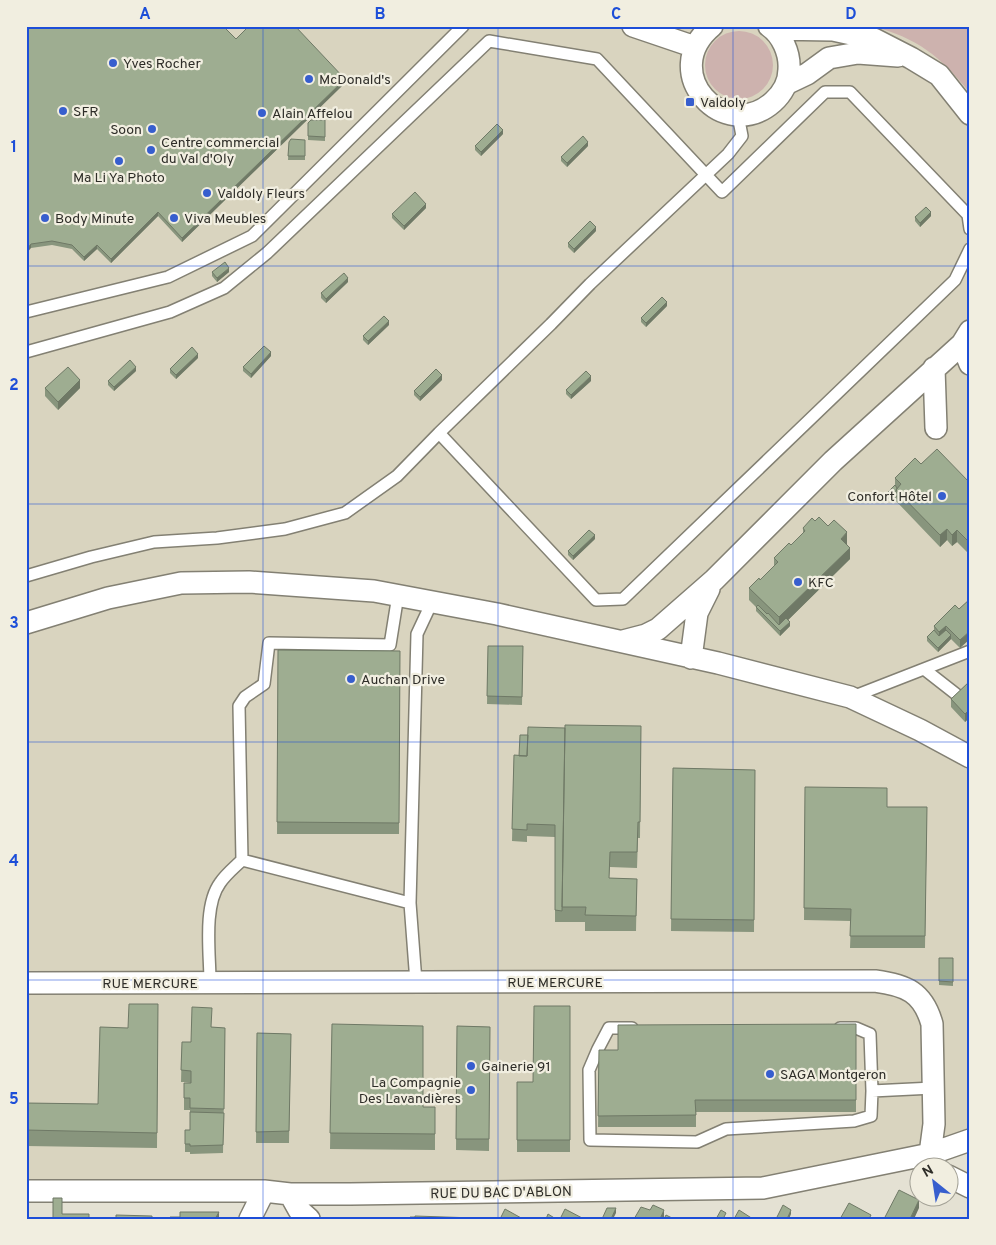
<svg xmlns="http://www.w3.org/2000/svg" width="996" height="1245" viewBox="0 0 996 1245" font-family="Overpass,sans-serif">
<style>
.built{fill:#d9d4bf}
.green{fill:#cdb2ae}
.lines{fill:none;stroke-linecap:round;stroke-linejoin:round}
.service-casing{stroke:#838073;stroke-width:14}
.minor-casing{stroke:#838073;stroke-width:24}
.service{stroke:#fff;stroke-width:11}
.minor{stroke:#fff;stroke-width:21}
.wall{fill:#88957d}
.shaded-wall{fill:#6f7966}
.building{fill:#9ead91;stroke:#6f7966}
.grid{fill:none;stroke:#1d4ed8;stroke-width:1;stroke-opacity:0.55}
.poi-dot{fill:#375ece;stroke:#f1eee0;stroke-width:2}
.labels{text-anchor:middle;stroke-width:4.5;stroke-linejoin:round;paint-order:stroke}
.poi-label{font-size:14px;fill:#2e2d28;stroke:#f1eee0;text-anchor:start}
.street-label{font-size:14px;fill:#2e2d28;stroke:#f1eee0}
.neatline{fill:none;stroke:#1d4ed8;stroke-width:2}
.grid-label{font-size:16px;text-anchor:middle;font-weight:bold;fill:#1d4ed8}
</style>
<rect width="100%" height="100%" fill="#e4e1d3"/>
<path class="built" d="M26,26H970V1137L767,1185L26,1192Z"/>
<path class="green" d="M871,26H970V93C940,56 918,38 871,26Z
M705 65a34 34 0 1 1 68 0a34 34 0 1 1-68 0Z"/>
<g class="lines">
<g class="service-casing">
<path id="service" d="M26,312L168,277L252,236L463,26
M26,352L170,312L224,288L267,253L489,41L597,59L722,192L825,92H850L968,215L970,229
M439,433L596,600L623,599L955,280L970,249
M26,576L91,557L154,542L217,538L285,529L345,513L397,476L439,433L551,324L590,284L728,154L742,136L738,115
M924,669L970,705
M852,697L970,651
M242,860L410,903L417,634L432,602
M410,903L416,982
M210,982C210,954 203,906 220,883C226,874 235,867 242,860L239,706L245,697L264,684L269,643L390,645L398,595
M632,1028H609L598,1049L589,1070L590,1140L697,1142L726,1129L854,1121L871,1116L872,1091L933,1088
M840,1028H856L870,1034L872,1091"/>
</g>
<g class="minor-casing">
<path id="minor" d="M633,26L695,47
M712,26C657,72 724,145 773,102C782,94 789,82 789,69C790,53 782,35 769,26
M773,29L833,30L874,39L911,58L939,75L970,114
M786,84L807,74L829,58L858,53L898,56
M962,344L970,364
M934,368L936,428
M26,623L108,598L181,583L249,582L374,591L497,614L718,663L850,697L920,730L970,757
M623,641L646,635L658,629L714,580L833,461L962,344L970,331
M691,658L697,613L709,589
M26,983L875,981C906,985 923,992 932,1024L934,1124L930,1154L935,1168
M948,1176L970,1187
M26,1191H264L290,1194H350L763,1188L930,1154L970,1140
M290,1194L299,1210L309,1219
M250,1219L264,1191"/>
</g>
<use href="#service" class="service"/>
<use href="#minor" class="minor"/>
</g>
<path class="wall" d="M26,26L236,39L345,83L182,242L158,216L111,263L97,249L84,261L72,249L52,245L31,248Z
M325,120V141L308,140V123Z
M503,134L481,156L475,150V146Z
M305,140V160H288L289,142Z
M588,146L567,167L561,161V157Z
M426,208L404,230L392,218V214Z
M931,216L920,227L915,221V217Z
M596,231L574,253L568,247V243Z
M212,272H229L217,282L212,276Z
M348,282L326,303L321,298V293Z
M667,306L646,327L641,322V318Z
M389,325L368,345L363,340V336Z
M271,356L251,378L243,371V367Z
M198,358L176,379L170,373V369Z
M136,371L114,391L108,385V381Z
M442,380L420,401L414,395V391Z
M591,381L571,399L566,394V390Z
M45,388H80L58,410L45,396Z
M921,464L970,483V555L957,542L952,546L947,540L940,547L896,501L893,503L887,497V493L895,485V478Z
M815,521L847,544L850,559L788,620L790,626L780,636L756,611V607L749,600V588L760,580L774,566V558L791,545L803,533V528Z
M595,539L573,560L568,555V551Z
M970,599L960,648L951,639L938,652L927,641V637L934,630V626L959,609Z
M488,646H523L522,705L487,704Z
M278,650L400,651L399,834H277Z
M970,681V717L965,722L951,707V699Z
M641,726L640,838H638L637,868L610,867L609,878L637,879L636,931H585V922H555V837L527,836V842L512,841L514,755L519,756L528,735L565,728Z
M673,768L755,770L754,932L671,931Z
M805,787L887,807H927L925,948H850L851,921L804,920Z
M939,958H953V986L939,985Z
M158,1004L157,1148L26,1146V1103L98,1104L128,1028Z
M570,1006V1152H517V1082H533Z
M332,1024L423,1107H435V1150L330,1149Z
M856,1024V1112H696V1127H598L599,1050H618Z
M457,1026L490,1027L489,1151L456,1150Z
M212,1027L225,1028L223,1153L190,1154V1152H185V1130H190V1110H184V1083L191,1082H181L182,1042H191Z
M257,1033L291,1034L289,1143H256Z"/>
<path class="shaded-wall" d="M345,79V83L182,242V238Z
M503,130V134L481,156V152Z
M588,142V146L567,167V163Z
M426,204V208L404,230V226Z
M158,212V216L111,263V259Z
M931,212V216L920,227V223Z
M596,227V231L574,253V249Z
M31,244V248L26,254V250Z
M97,245V249L84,261V257Z
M229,268V272L217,282V278Z
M348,278V282L326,303V299Z
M667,302V306L646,327V323Z
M389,321V325L368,345V341Z
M271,352V356L251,378V374Z
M198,354V358L176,379V375Z
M136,367V371L114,391V387Z
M442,375V380L420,401V397Z
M591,376V381L571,399V395Z
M80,380V388L58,410V402Z
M896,497V501L893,503V499Z
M947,529V540L940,547V535Z
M957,530V542L952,546V535Z
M847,532V544L841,550V539Z
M595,535V539L573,560V556Z
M850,548V559L779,629V617Z
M790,622V626L780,636V631Z
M946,626V634L939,640V632Z
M970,631V639L960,648V640Z
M951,635V639L938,652V648Z
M970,709V717L965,722V714Z
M919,1200V1208L914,1219H910Z
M616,1208V1213L613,1219H611Z
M664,1210V1218L660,1219Z
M791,1210V1214L789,1219H787Z
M219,1212V1219H215Z"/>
<path class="building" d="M26,26H223L236,39L249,26H295L345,79L182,238L158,212L111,259L97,245L84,257L72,245L52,241L31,244L26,250Z
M311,120H325V137L308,136V123Z
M497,124L503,130L481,152L475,146Z
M583,136L588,142L567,163L561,157Z
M291,139L305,140V156H288L289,142Z
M415,192L426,204L404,226L392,214Z
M926,207L931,212L920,223L915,217Z
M590,221L596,227L574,249L568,243Z
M225,262L229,268L217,278L212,272Z
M344,273L348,278L326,299L321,293Z
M662,297L667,302L646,323L641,318Z
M384,316L389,321L368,341L363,336Z
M264,346L271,352L251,374L243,367Z
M192,347L198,354L176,375L170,369Z
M130,360L136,367L114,387L108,381Z
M68,367L80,380L58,402L45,388Z
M436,369L442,375L420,397L414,391Z
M586,371L591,376L571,395L566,390Z
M937,449L970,483V543L957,530L952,535L947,529L940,535L896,490L901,484L895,478L915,458L921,464Z
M895,485L897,488L896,490V497L893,499L887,493Z
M819,517L828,526L834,520L847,532L841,539L850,548L779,617L749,588L759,578L760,580L778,562L774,558L789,543L791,545L805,531L803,528L812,518L815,521Z
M589,530L595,535L573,556L568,551Z
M970,599V631L960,640L946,626L939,632L934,626L955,605L959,609Z
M758,605L767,614L768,613L779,625L786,618L790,622L780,631L756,607Z
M934,630L939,636L946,630L951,635L938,648L927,637Z
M488,646H523L522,697L487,696Z
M278,650L400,651L399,823L277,822Z
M970,681V709L965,714L951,699Z
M565,725L641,726L640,822H638L637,852H610L609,878L637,879L636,916L585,915L586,907H562Z
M528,727L565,728L562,911L555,910V825L527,824V830L512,829L514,755L527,756Z
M520,735H528L527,756H519Z
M673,768L755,770L754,920L671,919Z
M805,787L887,788V807H927L925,936H850L851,909L804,908Z
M939,958H953V982L939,981Z
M129,1004H158L157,1133L26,1130V1103L98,1104L100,1027L128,1028Z
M534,1006H570V1140H517V1082H533Z
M192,1007L212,1008L211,1027L225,1028L224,1109L190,1108V1098H184V1083H191V1071L181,1070L182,1042H191Z
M332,1024L423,1026V1107H435V1134L330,1133Z
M856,1024V1100H695L696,1115L598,1116L599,1050H618V1025Z
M457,1026L490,1027L489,1139H456Z
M257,1033L291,1034L289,1131L256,1132Z
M190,1112L224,1113L223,1145L190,1146V1144H185V1130H190Z
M899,1190L919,1200L910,1219H884Z
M53,1198H62V1214H89V1219H53Z
M849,1203L871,1215L869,1219H840Z
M653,1205L664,1210L660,1219H634L641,1207L650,1210Z
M783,1205L791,1210L787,1219H776Z
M607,1208H616L611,1219H602Z
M505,1209L523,1219H500Z
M565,1209L584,1219H560Z
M721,1210L726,1213L724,1217L727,1219H716Z
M739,1210L753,1219H734Z
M180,1212H219L215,1219H180Z
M548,1214L556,1219H546Z
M116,1215L152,1216V1219H116Z
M666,1215L674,1219H664Z
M415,1216L475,1218V1219H410V1217H415Z
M170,1217H180V1219H170Z"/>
<path class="grid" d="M263,26V1219M498,26V1219M733,26V1219M26,266H970M26,504H970M26,742H970M26,980H970"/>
<g class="poi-dot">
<circle cx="113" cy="63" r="5"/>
<circle cx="309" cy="79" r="5"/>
<rect x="685" y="97" width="10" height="10" rx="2.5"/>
<circle cx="63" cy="111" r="5"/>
<circle cx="262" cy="113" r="5"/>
<circle cx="152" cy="129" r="5"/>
<circle cx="151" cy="150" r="5"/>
<circle cx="119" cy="161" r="5"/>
<circle cx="207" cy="193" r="5"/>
<circle cx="45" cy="218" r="5"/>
<circle cx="174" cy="218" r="5"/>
<circle cx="942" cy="496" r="5"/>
<circle cx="798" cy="582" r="5"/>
<circle cx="351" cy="679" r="5"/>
<circle cx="471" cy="1066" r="5"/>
<circle cx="770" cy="1074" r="5"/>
<circle cx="471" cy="1090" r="5"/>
</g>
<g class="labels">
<g class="poi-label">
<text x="123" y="68">Yves Rocher</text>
<text x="319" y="84">McDonald's</text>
<text x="700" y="107">Valdoly</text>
<text x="73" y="116">SFR</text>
<text x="272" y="118">Alain Affelou</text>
<text x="142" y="134" text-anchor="end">Soon</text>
<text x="161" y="147">Centre commercial<tspan x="161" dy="16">du Val d'Oly</tspan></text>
<text x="119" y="182" text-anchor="middle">Ma Li Ya Photo</text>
<text x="217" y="198">Valdoly Fleurs</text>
<text x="55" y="223">Body Minute</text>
<text x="184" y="223">Viva Meubles</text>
<text x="932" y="501" text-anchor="end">Confort Hôtel</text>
<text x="808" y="587">KFC</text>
<text x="361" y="684">Auchan Drive</text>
<text x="481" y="1071">Gainerie 91</text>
<text x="780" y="1079">SAGA Montgeron</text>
<text x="461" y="1087" text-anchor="end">La Compagnie<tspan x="461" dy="16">Des Lavandières</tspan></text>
</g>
<g class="street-label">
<text x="555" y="987">RUE MERCURE</text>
<text x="150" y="988">RUE MERCURE</text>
<text transform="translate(501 1192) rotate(-1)" y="5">RUE DU BAC D'ABLON</text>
</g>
</g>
<rect width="996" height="1245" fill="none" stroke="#f1eee0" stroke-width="55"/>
<g transform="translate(934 1182) rotate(330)"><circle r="24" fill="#f1eee0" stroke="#a3a196"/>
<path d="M0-4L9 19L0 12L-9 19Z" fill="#375ece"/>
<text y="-8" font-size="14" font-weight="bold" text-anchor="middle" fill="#2e2d28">N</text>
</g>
<rect x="28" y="28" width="940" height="1190" class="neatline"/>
<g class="grid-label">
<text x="145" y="19">A</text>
<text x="380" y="19">B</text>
<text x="616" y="19">C</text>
<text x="851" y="19">D</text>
<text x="14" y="152">1</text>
<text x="14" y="390">2</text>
<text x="14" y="628">3</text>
<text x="14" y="866">4</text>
<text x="14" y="1104">5</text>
</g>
</svg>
